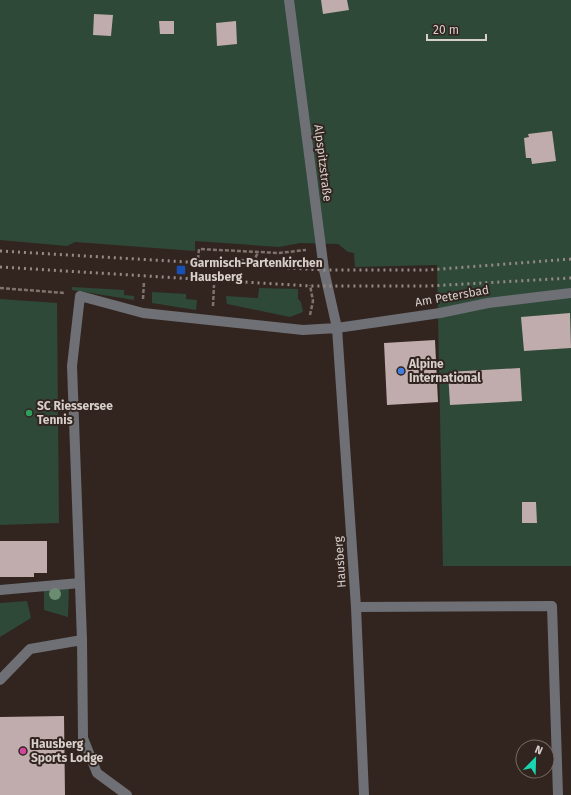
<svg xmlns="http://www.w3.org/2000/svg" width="571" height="795" viewBox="0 0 571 795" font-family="'Fira Sans',sans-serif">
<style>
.green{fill:#2e4938}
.building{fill:#c0acac}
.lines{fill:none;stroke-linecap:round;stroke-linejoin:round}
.path{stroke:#7e736e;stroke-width:2.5;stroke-dasharray:4 2;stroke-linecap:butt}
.minor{stroke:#6e7076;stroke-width:10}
.rail{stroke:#958a86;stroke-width:3;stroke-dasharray:2 4;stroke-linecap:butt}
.tree{fill:#6c8c71}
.transit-dot{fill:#1a4fb4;stroke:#32251f;stroke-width:1.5}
.shop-dot{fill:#3f7fe0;stroke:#32251f;stroke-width:1.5}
.leisure-dot{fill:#2e9e5b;stroke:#32251f;stroke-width:1.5}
.hotel-dot{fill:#d1479c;stroke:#32251f;stroke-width:1.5}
.labels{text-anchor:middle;stroke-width:4;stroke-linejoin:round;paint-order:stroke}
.street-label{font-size:12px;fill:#d8cfcb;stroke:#32251f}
.poi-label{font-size:12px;font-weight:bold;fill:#d8cfcb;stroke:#32251f;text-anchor:start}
</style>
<rect width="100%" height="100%" fill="#32251f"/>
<path class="green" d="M0,0H571V566H443L437,265L355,267L354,253L348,252L338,244L300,243L279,247L195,241V251L75,242L67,246L0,240Z
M72,287L124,290V295L134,296V300L72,290Z
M259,288L298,289V299L301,302L303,312L290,317L227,304L226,296L258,298Z
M152,292L186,294V299L197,300L196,310L152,303Z
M0,299L57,303L59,523L0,525Z
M69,584L68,617L44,610V586Z
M27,601L31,618L0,637V603Z"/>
<path class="building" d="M321,0H347L349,10L323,14Z
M94,14L113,15L111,36L93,35Z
M159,21H174V34H160Z
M236,21L237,44L217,46L216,23Z
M552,131L556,161L532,164L531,158H526L524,138L529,137L528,134Z
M570,313L571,348L524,351L521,317Z
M435,340L438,402L387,405L384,343Z
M520,368L522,401L450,405L448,372Z
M522,502H536L537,523H522Z
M0,541H47V573H34V577H0Z
M64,716L65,795H0V717Z"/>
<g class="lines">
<path class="path" d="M198,259L199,249L279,253L306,250
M240,260L254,261L258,252
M0,288L65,293
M143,299L144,281
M213,306L214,285
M310,315L313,301L310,285"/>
<path class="minor" d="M289,0L324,270L337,328L356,607L364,795
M0,590L80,583
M356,607L552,606L558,795
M0,680L30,649L82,640
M127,795L97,773L83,738L82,640L72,366L80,296L143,313L303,330L337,328L440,313L488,303L571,293"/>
<path class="rail" d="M0,251L324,270H428L571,259
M0,267L310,286H429L571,278"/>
</g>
<circle class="tree" cx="55" cy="594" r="6"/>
<rect class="transit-dot" x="176" y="265" width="10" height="10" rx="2"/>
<circle class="shop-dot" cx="401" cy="371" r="4"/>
<circle class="leisure-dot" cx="29" cy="413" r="4"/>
<circle class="hotel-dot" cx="23" cy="751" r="4"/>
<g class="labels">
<g class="street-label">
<text transform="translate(323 163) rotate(83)" y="4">Alpspitzstraße</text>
<text transform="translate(452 296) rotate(-10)" y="4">Am Petersbad</text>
<text transform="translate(340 562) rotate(-94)" y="4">Hausberg</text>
</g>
<g class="poi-label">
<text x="190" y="267">Garmisch-Partenkirchen<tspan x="190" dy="14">Hausberg</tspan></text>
<text x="409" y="368">Alpine<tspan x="409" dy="14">International</tspan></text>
<text x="37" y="410">SC Riessersee<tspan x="37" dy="14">Tennis</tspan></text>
<text x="31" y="748">Hausberg<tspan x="31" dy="14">Sports Lodge</tspan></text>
</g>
</g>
<g transform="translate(535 759) rotate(23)"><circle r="19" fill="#32251f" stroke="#746964"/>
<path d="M0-3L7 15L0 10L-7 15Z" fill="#1ad5b2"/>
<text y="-6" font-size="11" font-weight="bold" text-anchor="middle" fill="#d8cfcb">N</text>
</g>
<path d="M427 34v6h59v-6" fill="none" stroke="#d8cfcb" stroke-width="2"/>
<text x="433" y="34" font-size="12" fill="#d8cfcb" stroke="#32251f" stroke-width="3" paint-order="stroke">20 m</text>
</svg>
